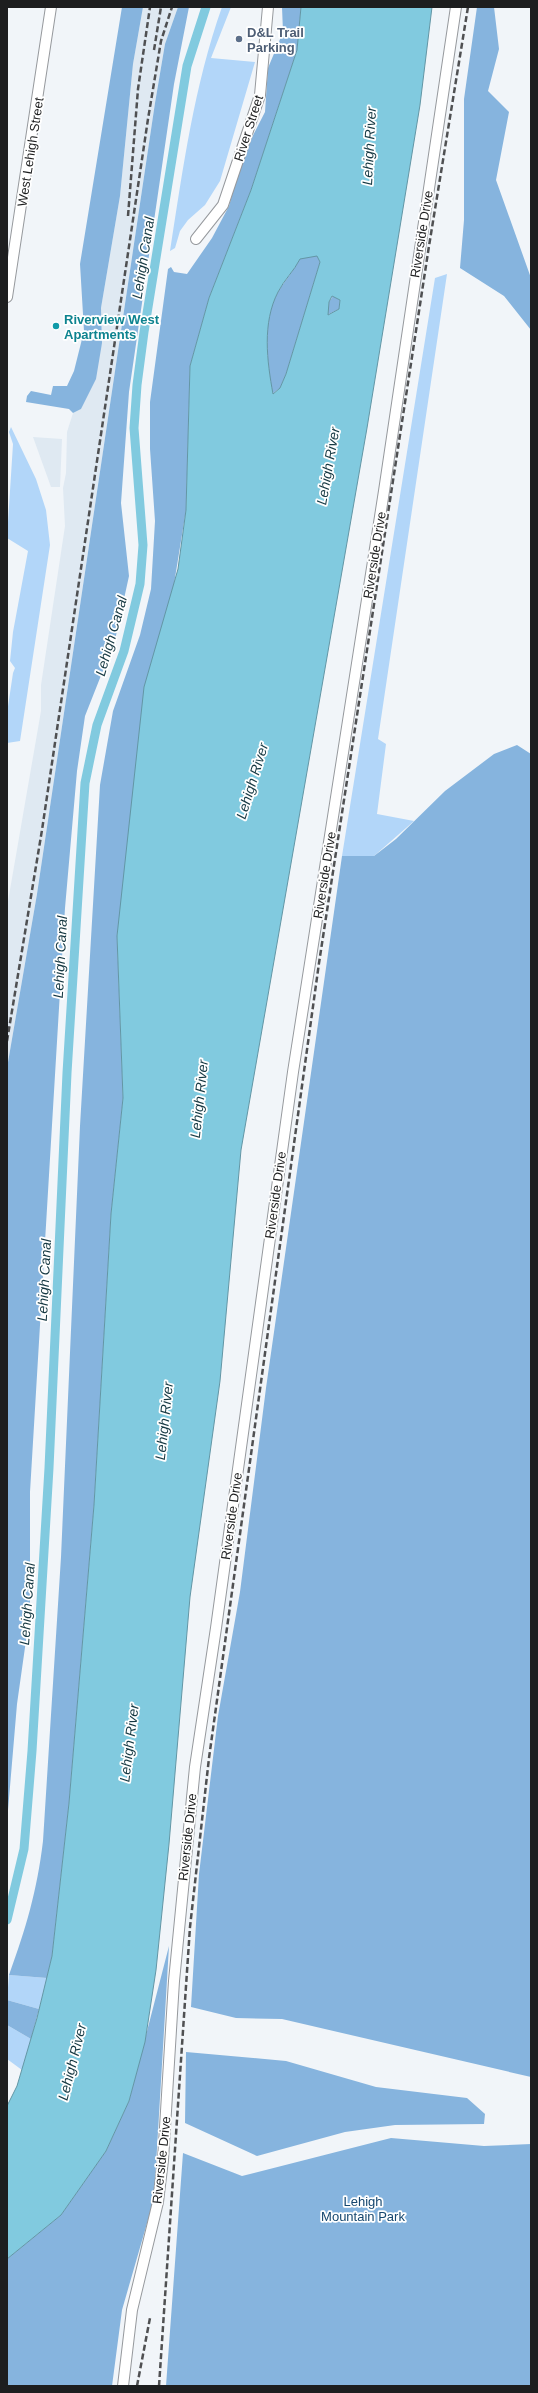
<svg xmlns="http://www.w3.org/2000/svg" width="538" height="2393" viewBox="0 0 538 2393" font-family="Helvetica,sans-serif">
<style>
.built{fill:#dfe9f2}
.green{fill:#b2d6f9}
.forest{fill:#86b4de}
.water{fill:#81cadf;stroke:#6396a5;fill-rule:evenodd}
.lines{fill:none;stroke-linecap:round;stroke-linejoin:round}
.canal{stroke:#81cadf;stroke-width:9}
.minor-casing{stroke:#96999d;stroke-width:12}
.minor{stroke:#fff;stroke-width:10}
.rail{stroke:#4f5052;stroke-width:2.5;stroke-dasharray:6 3;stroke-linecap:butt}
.service-dot{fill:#5c6f8a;stroke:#fff;stroke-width:1.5}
.culture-dot{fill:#0f9aa8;stroke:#fff;stroke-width:1.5}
.labels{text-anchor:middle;stroke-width:3.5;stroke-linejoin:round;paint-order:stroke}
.service-label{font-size:13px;font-weight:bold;fill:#4e5e75;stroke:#fff;text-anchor:start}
.street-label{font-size:13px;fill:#1d1e1f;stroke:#fff}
.culture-label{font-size:13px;font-weight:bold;fill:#0d838f;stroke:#fff;text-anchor:start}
.park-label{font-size:13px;fill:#15476f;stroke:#fff}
.water-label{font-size:14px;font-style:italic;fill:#163943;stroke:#fff}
</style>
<rect width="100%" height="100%" fill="#f1f5f9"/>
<path class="built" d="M143,7H178L165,44L155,103L37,894L7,1068V907L41,711V685L65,526L63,488L66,473L67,432L73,413L81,409L102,343L101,308L120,196L133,64Z
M33,437L62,439L60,487H51Z"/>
<path class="green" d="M222,7H231L211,58L255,62L220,181L205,205L188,220L180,231L175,248L170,251C183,168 194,86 222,7Z
M447,274L378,739L386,744L377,814L414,821L374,856H342L435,278Z
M11,427L36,479L46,510L50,545L20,741L7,743V713L13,673L15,668L10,661L13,632L28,551L7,538L13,444L9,432Z
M9,1975L47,1978L39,2009L7,2000Z
M7,2025L31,2039L22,2070L7,2059Z"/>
<path class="forest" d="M122,7H143L133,64L120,196L101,308L102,343L96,379L81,409L73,413L69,409L26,402L27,396L31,391L51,395L53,386H67L74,371L84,331L80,264Z
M178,7H189L174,84L129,392L121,503L129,576L115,640L85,716L77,771L65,908L30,1492V1612L17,1704L7,1822V1068L37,894L155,103L165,44Z
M282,7H301L297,50L251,190L209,298L190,366L186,510L117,936L123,1098L111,1214L94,1505L69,1803L52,1956L47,1978L9,1975C26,1928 37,1891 43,1841L61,1557L80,1126L100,785L113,711L140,635L151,589L155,521L150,449V402L168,269L171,267L174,272L187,274L212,238L229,206L243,155L265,112L268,68L283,32Z
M477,7H494L499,49L488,91L509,112L496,180L531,278V330L504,296L460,268L464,220V99Z
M317,255L320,262L286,374L280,388L272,394C268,361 261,323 278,292C285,280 294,271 300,258Z
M333,296L340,300L339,309L327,315L329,302Z
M517,745L531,754V2077L282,2019L236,2018L191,2007L199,1874L218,1716L240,1592L266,1388L342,856H374L396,839L445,791L494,754Z
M169,1946L154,2199L122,2310L112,2386H7V2259L61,2215L106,2151L129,2101Z
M7,2000L39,2009L31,2039L7,2025Z
M186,2052L286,2061L376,2087L467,2098L485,2114L484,2124L395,2125L345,2132L257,2156L185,2123Z
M391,2138L484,2146L531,2144V2386H166L183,2153L242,2176Z"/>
<path class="water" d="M301,7H432L420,105L367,428L241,1150L220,1381L190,1597L169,1844L156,1970L145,2042L129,2101L106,2151L61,2215L7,2259V2106L17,2086L37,2018L52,1956L69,1803L94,1505L111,1214L123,1098L117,936L144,687L178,569L186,510L190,366L209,298L251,190L297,50ZM317,256L320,262L286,374L280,388L273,394C267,361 262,323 278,292C284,280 294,271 300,259ZM332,296L340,300L339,309L328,315L329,302Z"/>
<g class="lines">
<path class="canal" d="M7,1920L24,1849L32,1751L49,1468L67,1073L85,783L97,725L124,651L140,584L143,545L134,428L137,385L144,332L187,66L206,7"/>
<g class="minor-casing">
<path id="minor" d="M196,239L223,205L260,95L268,7
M7,297L51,7
M123,2386L132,2310L158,2202L163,2160L174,1981L195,1767L216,1628L293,1072L384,491L456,7"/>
</g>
<use href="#minor" class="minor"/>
<path class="rail" d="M154,50L161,7
M128,216L138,89L150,7
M7,1041L42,830L148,119L161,41L172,7
M137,2386L150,2318
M159,2386L190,1927L209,1758L319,963L429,246L468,7"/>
</g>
<circle class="service-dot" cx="239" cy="39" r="4"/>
<circle class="culture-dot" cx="56" cy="326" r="4"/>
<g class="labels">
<g class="service-label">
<text x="247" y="37">D&amp;L Trail<tspan x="247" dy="15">Parking</tspan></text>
</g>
<g class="street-label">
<text transform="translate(248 128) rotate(-72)" y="5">River Street</text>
<text transform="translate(30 152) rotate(-81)" y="5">West Lehigh Street</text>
<text transform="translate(421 234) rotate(-81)" y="5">Riverside Drive</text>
<text transform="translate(374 555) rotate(-81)" y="5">Riverside Drive</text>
<text transform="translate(324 875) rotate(-81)" y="5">Riverside Drive</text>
<text transform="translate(275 1195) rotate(-82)" y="5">Riverside Drive</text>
<text transform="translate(231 1516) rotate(-82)" y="5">Riverside Drive</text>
<text transform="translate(187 1837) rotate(-84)" y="5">Riverside Drive</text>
<text transform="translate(161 2160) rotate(-84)" y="5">Riverside Drive</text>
</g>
<g class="culture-label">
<text x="64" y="324">Riverview West<tspan x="64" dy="15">Apartments</tspan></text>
</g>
<g class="park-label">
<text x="363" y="2206">Lehigh<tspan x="363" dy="15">Mountain Park</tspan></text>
</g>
<g class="water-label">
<text transform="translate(369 146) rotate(-87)" y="5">Lehigh River</text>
<text transform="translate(143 258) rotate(-81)" y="5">Lehigh Canal</text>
<text transform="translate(328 466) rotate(-80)" y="5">Lehigh River</text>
<text transform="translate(111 636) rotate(-74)" y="5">Lehigh Canal</text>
<text transform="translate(252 781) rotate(-73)" y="5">Lehigh River</text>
<text transform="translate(60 957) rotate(-87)" y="5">Lehigh Canal</text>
<text transform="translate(199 1099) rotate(-84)" y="5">Lehigh River</text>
<text transform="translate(44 1280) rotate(-87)" y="5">Lehigh Canal</text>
<text transform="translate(164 1421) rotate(-84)" y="5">Lehigh River</text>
<text transform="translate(27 1604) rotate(-86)" y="5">Lehigh Canal</text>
<text transform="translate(129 1743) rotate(-83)" y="5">Lehigh River</text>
<text transform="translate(72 2062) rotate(-76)" y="5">Lehigh River</text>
</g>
</g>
<rect width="538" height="2393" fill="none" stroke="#1d1e1f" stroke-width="16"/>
</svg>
